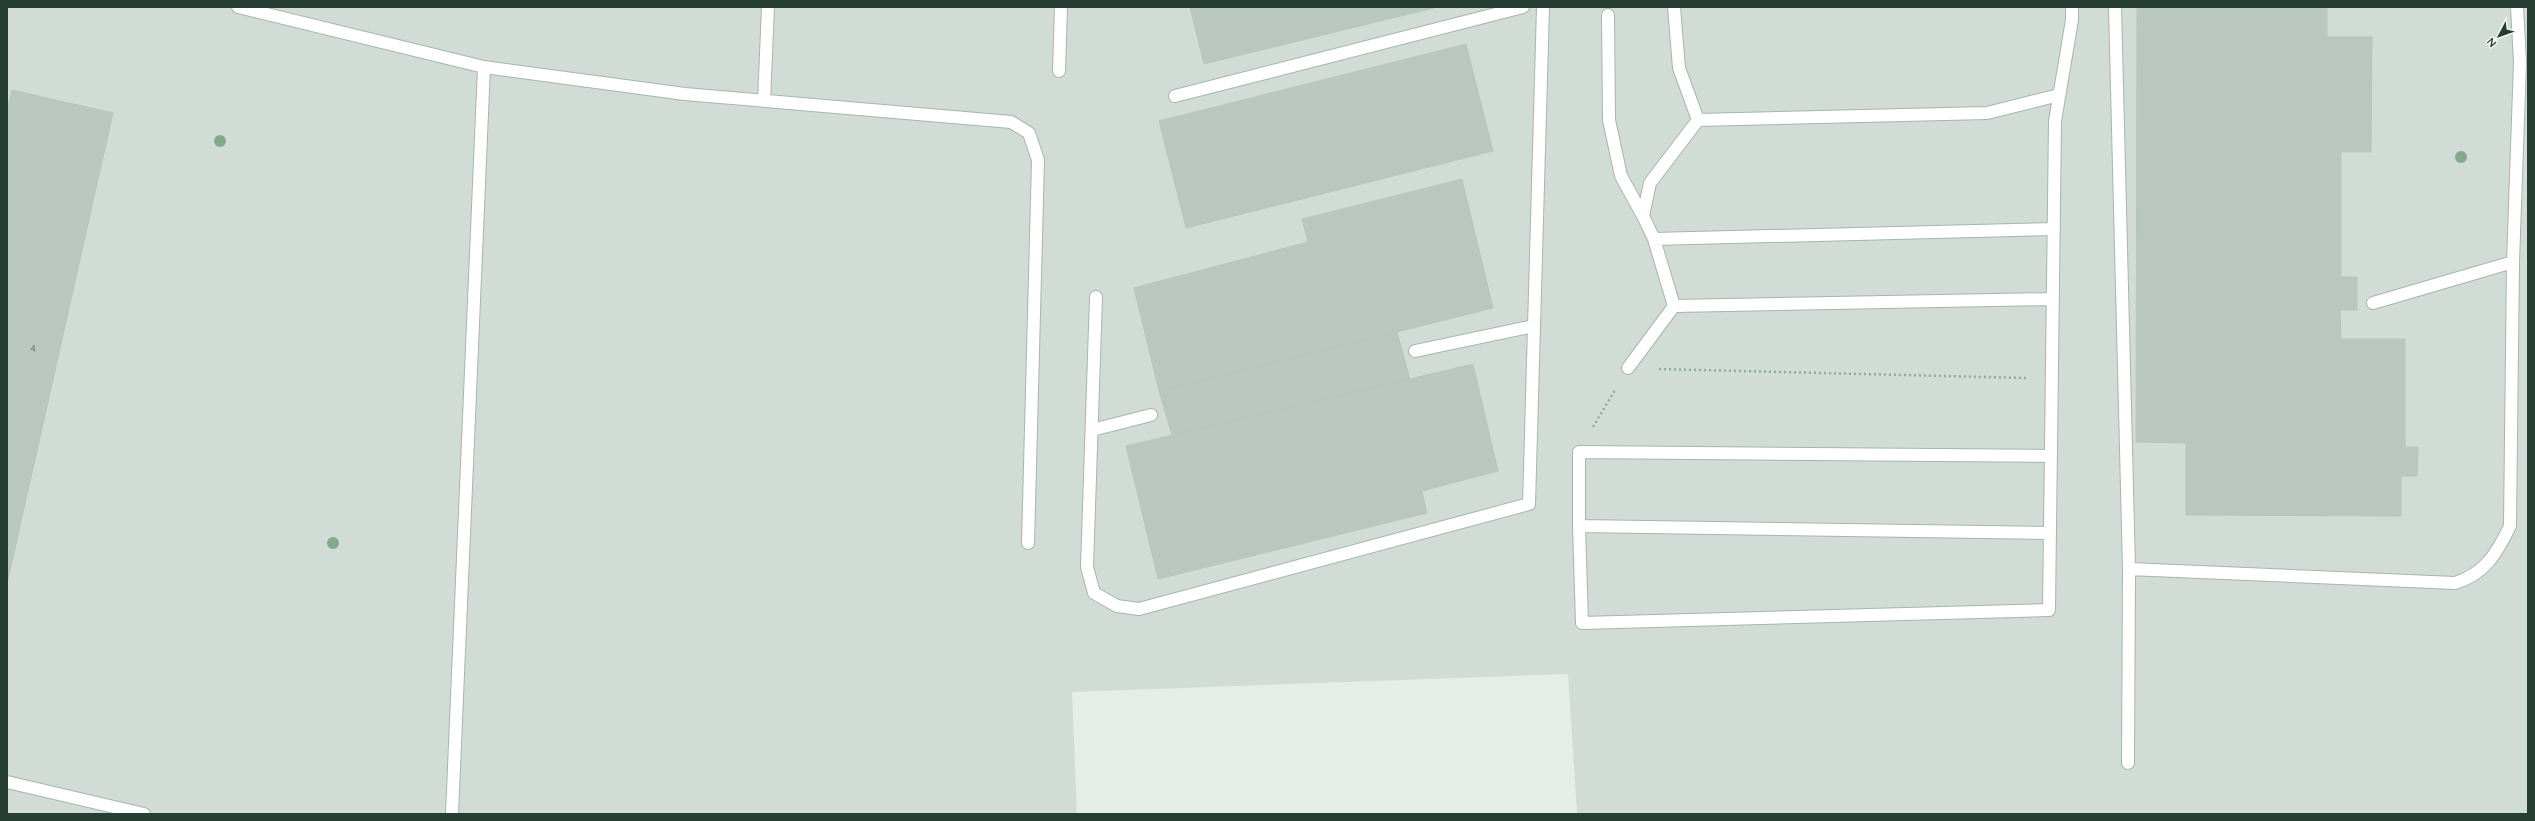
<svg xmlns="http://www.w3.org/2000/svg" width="2535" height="821" viewBox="0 0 2535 821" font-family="Quicksand,sans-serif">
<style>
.built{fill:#d2dcd6}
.building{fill:#b9c7c0;stroke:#b7c6bd}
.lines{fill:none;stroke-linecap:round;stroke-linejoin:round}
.lane-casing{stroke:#a7b5ad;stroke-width:14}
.path{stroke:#87ae9b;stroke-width:2.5;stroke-dasharray:2 3;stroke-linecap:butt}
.lane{stroke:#fff;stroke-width:12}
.tree{fill:#82a98b}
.labels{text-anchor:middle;stroke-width:3;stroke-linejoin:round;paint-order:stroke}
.number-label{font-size:9px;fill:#4a6056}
</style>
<rect width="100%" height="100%" fill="#e4ede7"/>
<path class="built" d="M7,7H2528V814L1577,813L1568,674L1072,692L1077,814H7Z"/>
<path class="building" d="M1190,7H1438L1204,64Z
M2137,7H2327V37H2372L2371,152H2341V277H2357V310H2340L2341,339H2405V447H2418L2417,476H2401V516L2186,515V443L2136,442Z
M1466,44L1493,151L1186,228L1159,121Z
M12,90L113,113L7,584V111Z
M1462,179L1493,308L1159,391L1134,288L1308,242L1302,219Z
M1397,332L1410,379L1172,435L1159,391Z
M1473,364L1498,471L1422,491L1427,513L1158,579L1126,446Z"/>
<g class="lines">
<g class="lane-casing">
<path id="lane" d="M238,7L484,67L452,814
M1674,7L1679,68L1698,120L1987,113L2059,95
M2115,7L2129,569L2128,763
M1608,15L1609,120L1621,176L1643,216
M484,67L685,94L1011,122L1029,133L1038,160L1028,543
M1059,71L1061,7
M1175,96L1523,7
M764,101L768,7
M1654,239L1643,216L1650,183L1698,120
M1096,297L1087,567L1094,593L1117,606L1139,609L1529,504L1543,7
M2373,303L2513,262
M1674,306L1654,239L2054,229
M1415,351L1534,326
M1628,368L1674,306L2053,299
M1092,430L1151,415
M1579,526V452L2051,456
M2050,533L1579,526L1582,623L2049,610L2055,121L2072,20V7
M2129,569L2455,583C2485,574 2497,553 2510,526L2513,262L2520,62L2517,7
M7,782L144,814"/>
</g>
<path class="path" d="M1659,369L2026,378
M1593,427L1615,390"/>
<use href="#lane" class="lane"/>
</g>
<g class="tree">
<circle cx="220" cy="141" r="6"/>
<circle cx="2461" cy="157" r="6"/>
<circle cx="333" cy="543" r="6"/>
</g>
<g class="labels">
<g class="number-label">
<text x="33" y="352">4</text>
</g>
</g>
<rect width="2535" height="821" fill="none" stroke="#253d32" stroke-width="16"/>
<g transform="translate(2499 36) rotate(229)" stroke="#f4f9f6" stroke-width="3" paint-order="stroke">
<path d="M0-3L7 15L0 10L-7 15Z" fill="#253d32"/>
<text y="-6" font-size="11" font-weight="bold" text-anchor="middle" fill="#253d32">N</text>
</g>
</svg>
